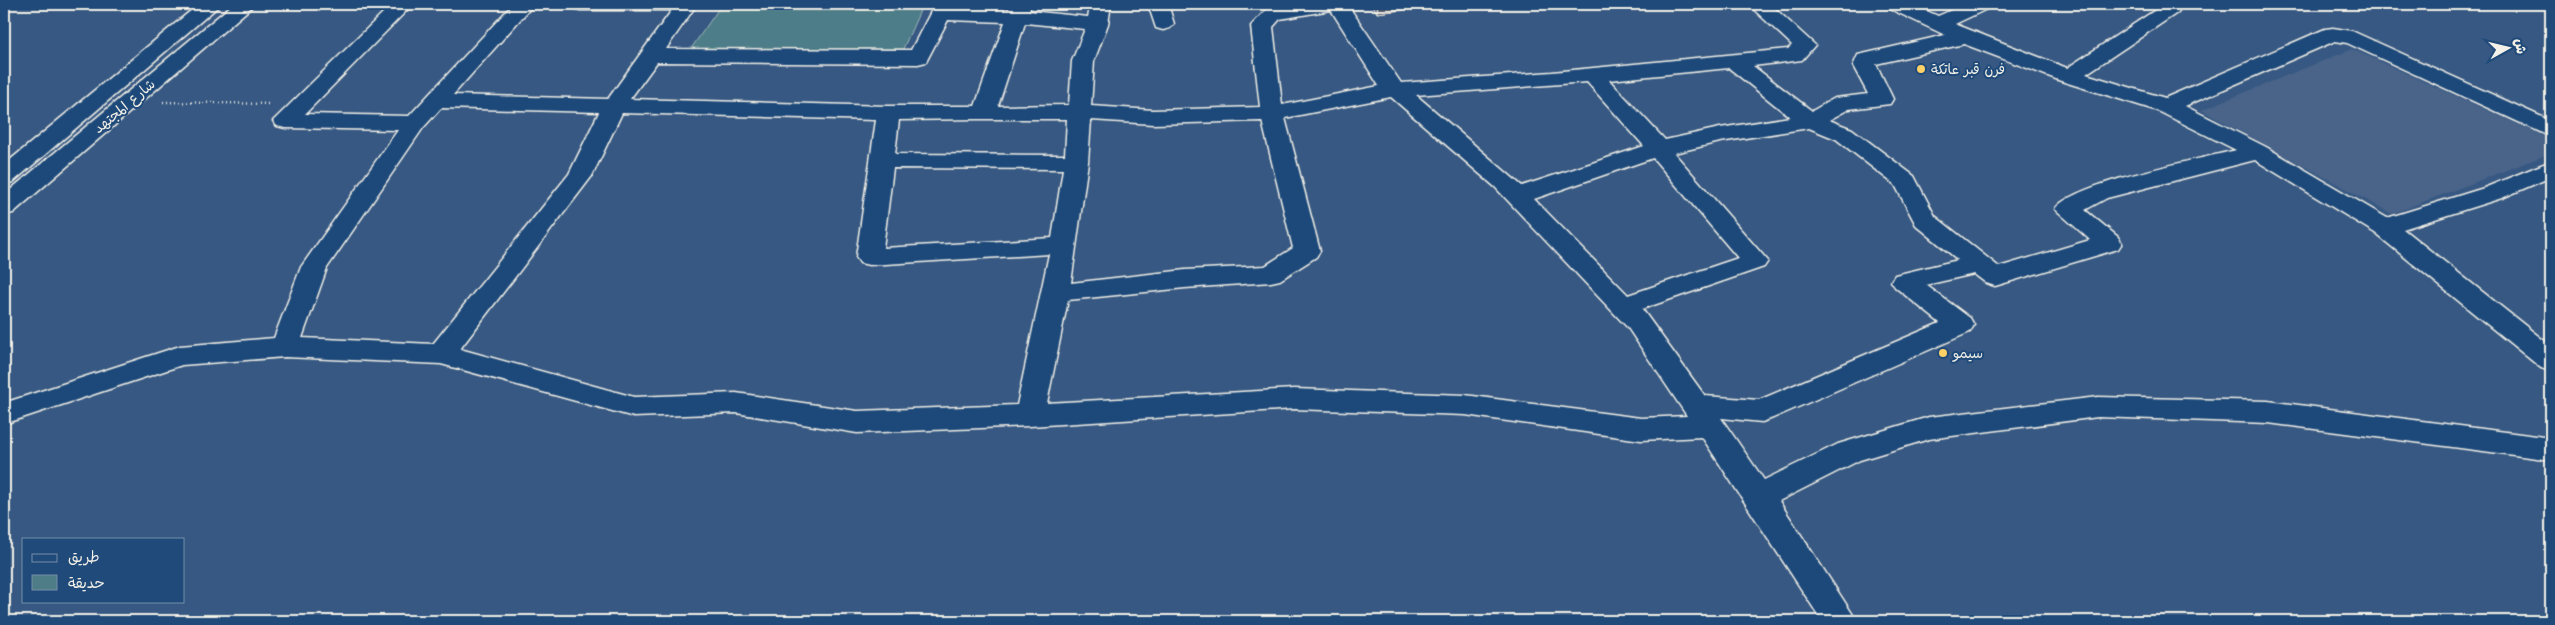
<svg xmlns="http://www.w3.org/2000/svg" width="2555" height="625" viewBox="0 0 2555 625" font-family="'Shantell Sans','Playpen Sans Arabic',sans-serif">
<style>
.built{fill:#496489}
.green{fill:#4e7d88;stroke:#a1b7b8}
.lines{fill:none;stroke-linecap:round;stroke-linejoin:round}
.minor-casing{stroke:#f4f1e8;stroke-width:3}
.major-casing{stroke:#f4f1e8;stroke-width:3}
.path{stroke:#f4f1e8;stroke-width:2.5;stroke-dasharray:1 3;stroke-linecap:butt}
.minor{fill:#1f4a7a;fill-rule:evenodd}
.major{fill:#1f4a7a;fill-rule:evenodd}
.wall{fill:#5c667e;stroke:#f4f1e8}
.shaded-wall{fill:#4b5367;stroke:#f4f1e8}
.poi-dot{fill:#ffd166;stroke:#1f4a7a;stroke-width:2}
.labels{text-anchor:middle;stroke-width:4;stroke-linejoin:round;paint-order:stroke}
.poi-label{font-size:14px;fill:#f4f1e8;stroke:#1f4a7a;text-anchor:start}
.street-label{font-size:14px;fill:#f4f1e8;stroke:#1f4a7a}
</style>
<rect width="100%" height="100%" fill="#365882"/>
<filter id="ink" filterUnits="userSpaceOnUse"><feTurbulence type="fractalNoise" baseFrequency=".02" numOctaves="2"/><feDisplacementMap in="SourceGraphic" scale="10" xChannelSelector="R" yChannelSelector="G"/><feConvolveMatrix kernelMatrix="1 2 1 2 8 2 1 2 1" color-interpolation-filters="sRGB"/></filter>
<g filter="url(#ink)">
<path class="built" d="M2352,49L2551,139V153L2392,214L2201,110Z"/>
<path class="green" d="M722,4H923L903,49L690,50Z"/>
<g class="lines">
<g class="minor-casing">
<path id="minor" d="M392,4H413L305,114L409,116L513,4H534L453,95L608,99L672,10H580L573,8L570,4H697L666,49L911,50L935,4H955L954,7L1009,9L1011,4H1031L1029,11L1088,17L1091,4H1111L1108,24L1094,61L1091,106L1153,110L1260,107L1251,26L1266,10L1273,8L1296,4H1347L1401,83L1552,72L1788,49L1792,45L1748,4H1770L1815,45L1802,60L1753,66L1812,111L1835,98L1868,94L1853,66L1858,55L1945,35L1888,8L1885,4H1911L1938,16L1965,4H1992L1989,8L1955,24L2067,68L2163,5H2177L2180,9L2177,13L2086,74L2165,98L2325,29L2333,28L2352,31L2551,121V137L2347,43L2335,41L2185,106L2266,147L2387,218L2484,188L2551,161V177L2502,198L2403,229L2551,346V371L2541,368L2375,233L2255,160L2107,198L2085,210L2118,237L2122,243L2118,249L1995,286L1986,283L1974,274L1926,285L1970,318L1974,325L1970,332L1773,418L1762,422L1721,418L1764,480L1838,444L1929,417L2098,397L2268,401L2551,438V460L2268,423L2098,417L1929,439L1860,460L1779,501L1857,621H1822L1702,437L1641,440L1465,415L1294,409L1030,426L857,433L736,413L634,417L441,364L285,357L182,365L4,424V403L180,346L274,338L301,267L398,130L285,128L277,126L273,121ZM1331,10L1379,86L1282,105L1273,27L1280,19ZM948,20L1005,22L975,106H888L630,99L657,62L918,64L926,62ZM1025,23L1085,29L1072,61L1069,105L998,106ZM1964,44L2061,81L2158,111L2236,150C2201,159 2073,183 2055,209L2090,240L1999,267L1935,216L1914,176L1852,129L1829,120L1849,109L1890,104L1893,99L1876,64ZM1729,68L1790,117L1720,128L1665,140L1609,80ZM1587,82L1644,146L1522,186L1416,95ZM1391,97L1495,187L1628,328L1687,416L1641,418L1465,395L1294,389L1047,403L1068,300L1185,288L1271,282L1280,280L1316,257L1320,251L1285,118ZM441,108L599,112L569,174L433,344L302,338L327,268L423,128ZM622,113L876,120L856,257L860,263L869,265L1049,254L1017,405L857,411L736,393L634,397L460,349L592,176ZM978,119H1067L1065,155L895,154L899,120ZM1091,120L1153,124L1262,121L1293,248L1265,266L1185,270L1071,283L1088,162ZM1809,128L1836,139L1895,185L1916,225L1958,260L1895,275L1891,281L1895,287L1940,323L1759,400L1705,396L1642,309L1764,267L1768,261L1674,153L1720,142ZM1653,158L1738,258L1628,295L1534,199ZM893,168L1063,169L1052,238L883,248Z
M1148,4H1168L1174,24L1170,28L1163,30L1156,28Z"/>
</g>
<g class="major-casing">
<path id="major" d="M199,4H221L13,182L4,184V165Z
M233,4H255L13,213L4,215V195Z"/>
</g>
<path class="path" d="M163,102L271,104"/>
<use href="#minor" class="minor"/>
<use href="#major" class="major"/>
</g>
<path class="wall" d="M1372,4H1440V5L1377,13Z"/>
<path class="shaded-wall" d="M1378,4H1440V5L1377,13Z"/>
</g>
<g class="poi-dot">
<circle cx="1921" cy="69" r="5"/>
<circle cx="1943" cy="353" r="5"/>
</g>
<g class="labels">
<g class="poi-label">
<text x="1931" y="74">فرن قبر عاتكة</text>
<text x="1953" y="358">سيمو</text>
</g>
<g class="street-label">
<text transform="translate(124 106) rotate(-40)" y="5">شارع المجتهد</text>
</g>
</g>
<rect width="2555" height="625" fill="none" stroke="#1f4a7a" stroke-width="20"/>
<rect x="10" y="10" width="2535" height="605" fill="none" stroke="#f4f1e8" stroke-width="2" filter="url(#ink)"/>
<rect x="22" y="538" width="162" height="65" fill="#1f4a7a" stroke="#748da6"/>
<rect x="32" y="554" width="25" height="8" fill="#1f4a7a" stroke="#748da6"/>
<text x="68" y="562" font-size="15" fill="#f4f1e8">طريق</text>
<rect x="32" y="575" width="25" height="15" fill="#4e7d88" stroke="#748da6"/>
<text x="68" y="588" font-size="15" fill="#f4f1e8">حديقة</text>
<g transform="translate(2508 48) rotate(82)" stroke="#1f4a7a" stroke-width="4" paint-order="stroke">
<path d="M0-4L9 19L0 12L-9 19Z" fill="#f4f1e8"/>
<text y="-8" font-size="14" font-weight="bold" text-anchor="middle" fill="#f4f1e8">ش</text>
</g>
</svg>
